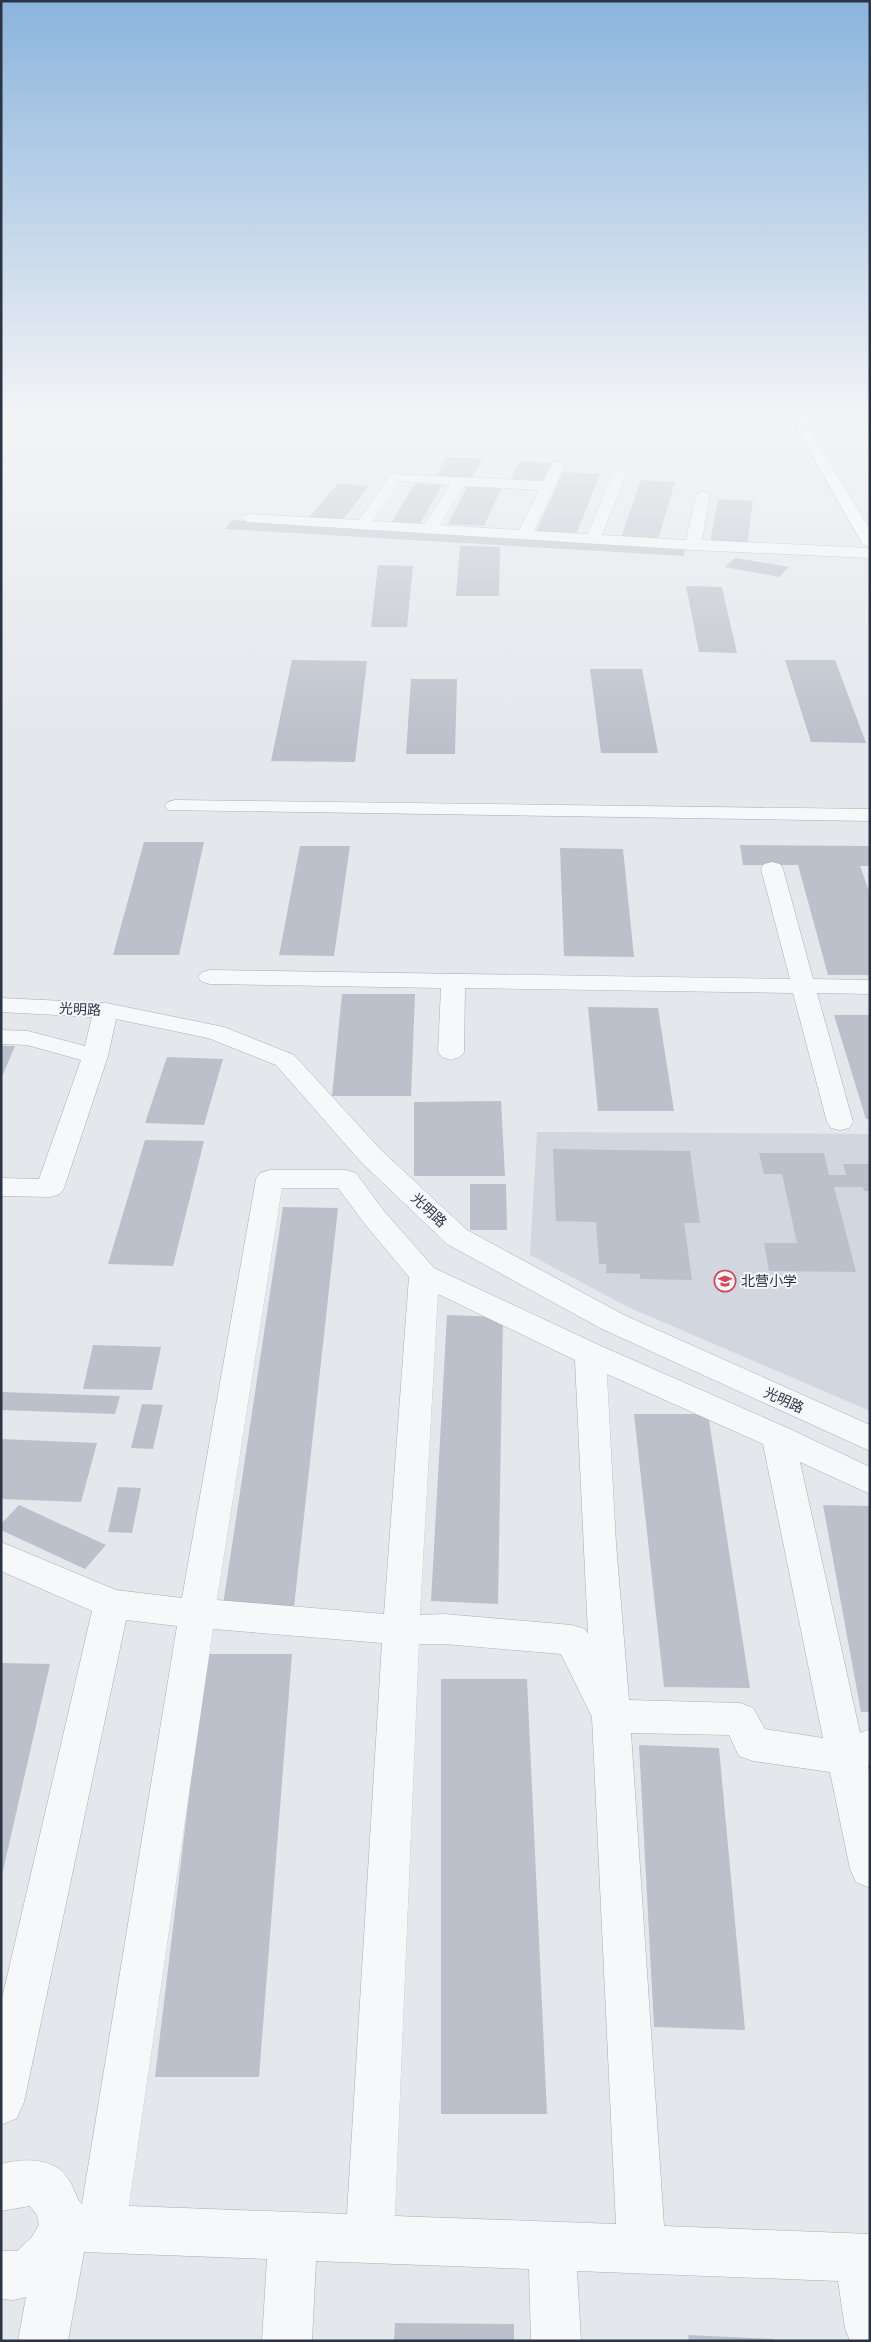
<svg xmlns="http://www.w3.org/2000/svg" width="871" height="2342" viewBox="0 0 871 2342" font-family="'Open Sans','Noto Sans SC',sans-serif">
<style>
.built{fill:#d2d6de}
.building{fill:#bbc0ca}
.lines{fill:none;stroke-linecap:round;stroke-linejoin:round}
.minor-casing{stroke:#a9aeb7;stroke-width:1}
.major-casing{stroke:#a3abb8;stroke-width:1}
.minor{fill:#f7f8fa;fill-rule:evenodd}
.major{fill:#fff;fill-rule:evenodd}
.labels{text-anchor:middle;stroke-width:4;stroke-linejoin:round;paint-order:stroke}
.street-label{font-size:14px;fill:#2b3445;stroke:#f4f6f9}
.poi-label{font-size:14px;fill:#2b3445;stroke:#f4f6f9;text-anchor:start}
</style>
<rect width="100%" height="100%" fill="#e4e7ec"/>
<path class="built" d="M537,1132L870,1134V1411L628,1307L530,1255Z"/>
<path class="building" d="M447,457L483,459L470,480L434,478Z
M520,461L552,463L542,484L510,482Z
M563,472L600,474L576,535L536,532Z
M641,480L675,482L658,540L621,537Z
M338,483L369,486L340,523L307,520Z
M469,483L503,485L484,526L448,524Z
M415,484L442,485L418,527L390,525Z
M718,499L753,501L747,545L710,542Z
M232,520L685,547L684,556L225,529Z
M460,546L500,547L499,596H456Z
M735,558L789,567L779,577L725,567Z
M378,565L413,566L407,627H371Z
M686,586L722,587L737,653L699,652Z
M292,660L367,661L355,762L271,761Z
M785,660H835L866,743L811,742Z
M590,669H642L658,753H601Z
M411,679H457L455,754H406Z
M144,842H204L179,955H113Z
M740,845L870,846V866H860L870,894V975H828L798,865H743Z
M300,846H350L334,956L279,955Z
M560,848L623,849L634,957L564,956Z
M342,994H415L411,1096H332Z
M588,1007L658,1008L674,1111H598Z
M834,1015H870V1119H866Z
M1,1046H15L1,1079Z
M167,1057L223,1059L204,1125L145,1123Z
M501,1101L505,1176H414V1102Z
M145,1140L204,1141L173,1266L108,1264Z
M553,1149L690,1151L700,1223H684L692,1280L640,1279V1274L606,1273V1264H599L596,1222L556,1221Z
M759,1153H824L829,1175H846L843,1164H870V1191H864L863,1187H834L856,1272L769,1271L764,1243H797L782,1174H764Z
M470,1184H506L507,1230H470Z
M283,1207L338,1208L294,1607L223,1605Z
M447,1315L503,1317L498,1604L431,1601Z
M93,1345L161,1347L152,1390L83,1389Z
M1,1392L120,1396L115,1414L1,1410Z
M142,1404L163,1405L153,1449L131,1448Z
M634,1414H708L750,1688L664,1687Z
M1,1439L97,1443L81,1502L1,1499Z
M118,1487L141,1488L132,1533L108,1532Z
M19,1505L106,1545L85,1569L1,1530V1524Z
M823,1505L870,1506V1712H861Z
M206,1654H292L259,2077H155Z
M1,1663L50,1664L2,1875H1Z
M441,1679H527L547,2114H441Z
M639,1745L719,1748L745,2030L654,2027Z
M395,2323L514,2324V2341H394Z
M688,2335L774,2339V2341H689Z"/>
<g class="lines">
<g class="minor-casing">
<path id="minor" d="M558,461L565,465L534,531L588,534L612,474L619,470L626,474L602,535L686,540L696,495L703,491L710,495L702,540L870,548V558L693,550L248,522L241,518L248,514L359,520L391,474L543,481L553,462ZM400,481L450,485L425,524L373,521ZM463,486L539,490L519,530L440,525Z
M175,800L870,809V821L168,810L165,806L168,802Z
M772,862L780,864L783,869L813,979L870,980V994L817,993L853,1122L849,1128L840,1130L831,1128L827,1122L793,993L465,988L464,1052L460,1057L451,1060L442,1057L438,1052L441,988L210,984L202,982L198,977L202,972L210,970L790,979L761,869L764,864Z
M1,998L106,1003L224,1027L294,1055L381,1150L467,1230L624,1315L870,1425V1451L602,1329L447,1244L361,1162L276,1065L208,1038L116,1019L108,1056L64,1188L60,1194L50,1197L1,1196V1178L39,1179L81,1060L27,1045L1,1044V1030L28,1031L85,1046L92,1017L1,1012Z
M270,1170H346L356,1173L384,1211L434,1268L601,1346L790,1429L870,1467V1494L800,1462L860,1733L870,1729V1765L868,1766L870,1776V1888L856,1882L850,1869L830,1772L753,1761L739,1756L729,1735L631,1733L664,2226L870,2234V2341H850L845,2328L838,2281L577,2271L581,2341H531L529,2269L316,2261L312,2341H262L267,2259L84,2252L68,2341H18L26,2297L13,2300L1,2299V2251H17L31,2238L39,2225L37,2215L30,2206L1,2211V2164C24,2158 55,2157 69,2180C74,2187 76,2199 82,2204L177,1626L126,1620L24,2102L17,2118L1,2125V2003L92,1611L1,1571V1542L116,1590L182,1598L256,1179L260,1173ZM282,1188H338L364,1223L409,1277L384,1614L217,1600ZM438,1294L575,1360L588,1634L585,1629L572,1625L444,1614L420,1615ZM607,1374L763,1444L823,1738L765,1729L753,1708L740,1703L629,1700L616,1544ZM213,1629L382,1643L347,2214L129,2206ZM419,1644H444L561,1654L592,1717L616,2224L395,2216Z"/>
</g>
<g class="major-casing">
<path id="major" d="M789,415H801L870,530V548L862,543Z"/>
</g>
<use href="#minor" class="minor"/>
<use href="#major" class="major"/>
</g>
<linearGradient id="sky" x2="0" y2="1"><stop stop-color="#8bb4dd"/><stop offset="0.56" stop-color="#f3f4f6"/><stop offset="1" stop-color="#f3f4f6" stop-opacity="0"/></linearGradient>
<rect width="871" height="742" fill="url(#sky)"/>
<defs>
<g id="school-ring" transform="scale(1.125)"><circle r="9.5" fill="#f4f6f9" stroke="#d1495b" stroke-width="1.5"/><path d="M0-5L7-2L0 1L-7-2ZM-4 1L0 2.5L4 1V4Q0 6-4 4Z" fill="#d1495b"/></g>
</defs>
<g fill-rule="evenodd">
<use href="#school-ring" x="725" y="1281"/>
</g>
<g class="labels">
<g class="street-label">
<text transform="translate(80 1009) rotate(3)" y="5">光明路</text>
<text transform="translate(429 1210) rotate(43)" y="5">光明路</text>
<text transform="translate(784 1400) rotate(24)" y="5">光明路</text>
</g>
<g class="poi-label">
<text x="741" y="1286">北营小学</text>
</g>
</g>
<rect width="871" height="2342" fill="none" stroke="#2b3445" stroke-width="5"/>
</svg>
